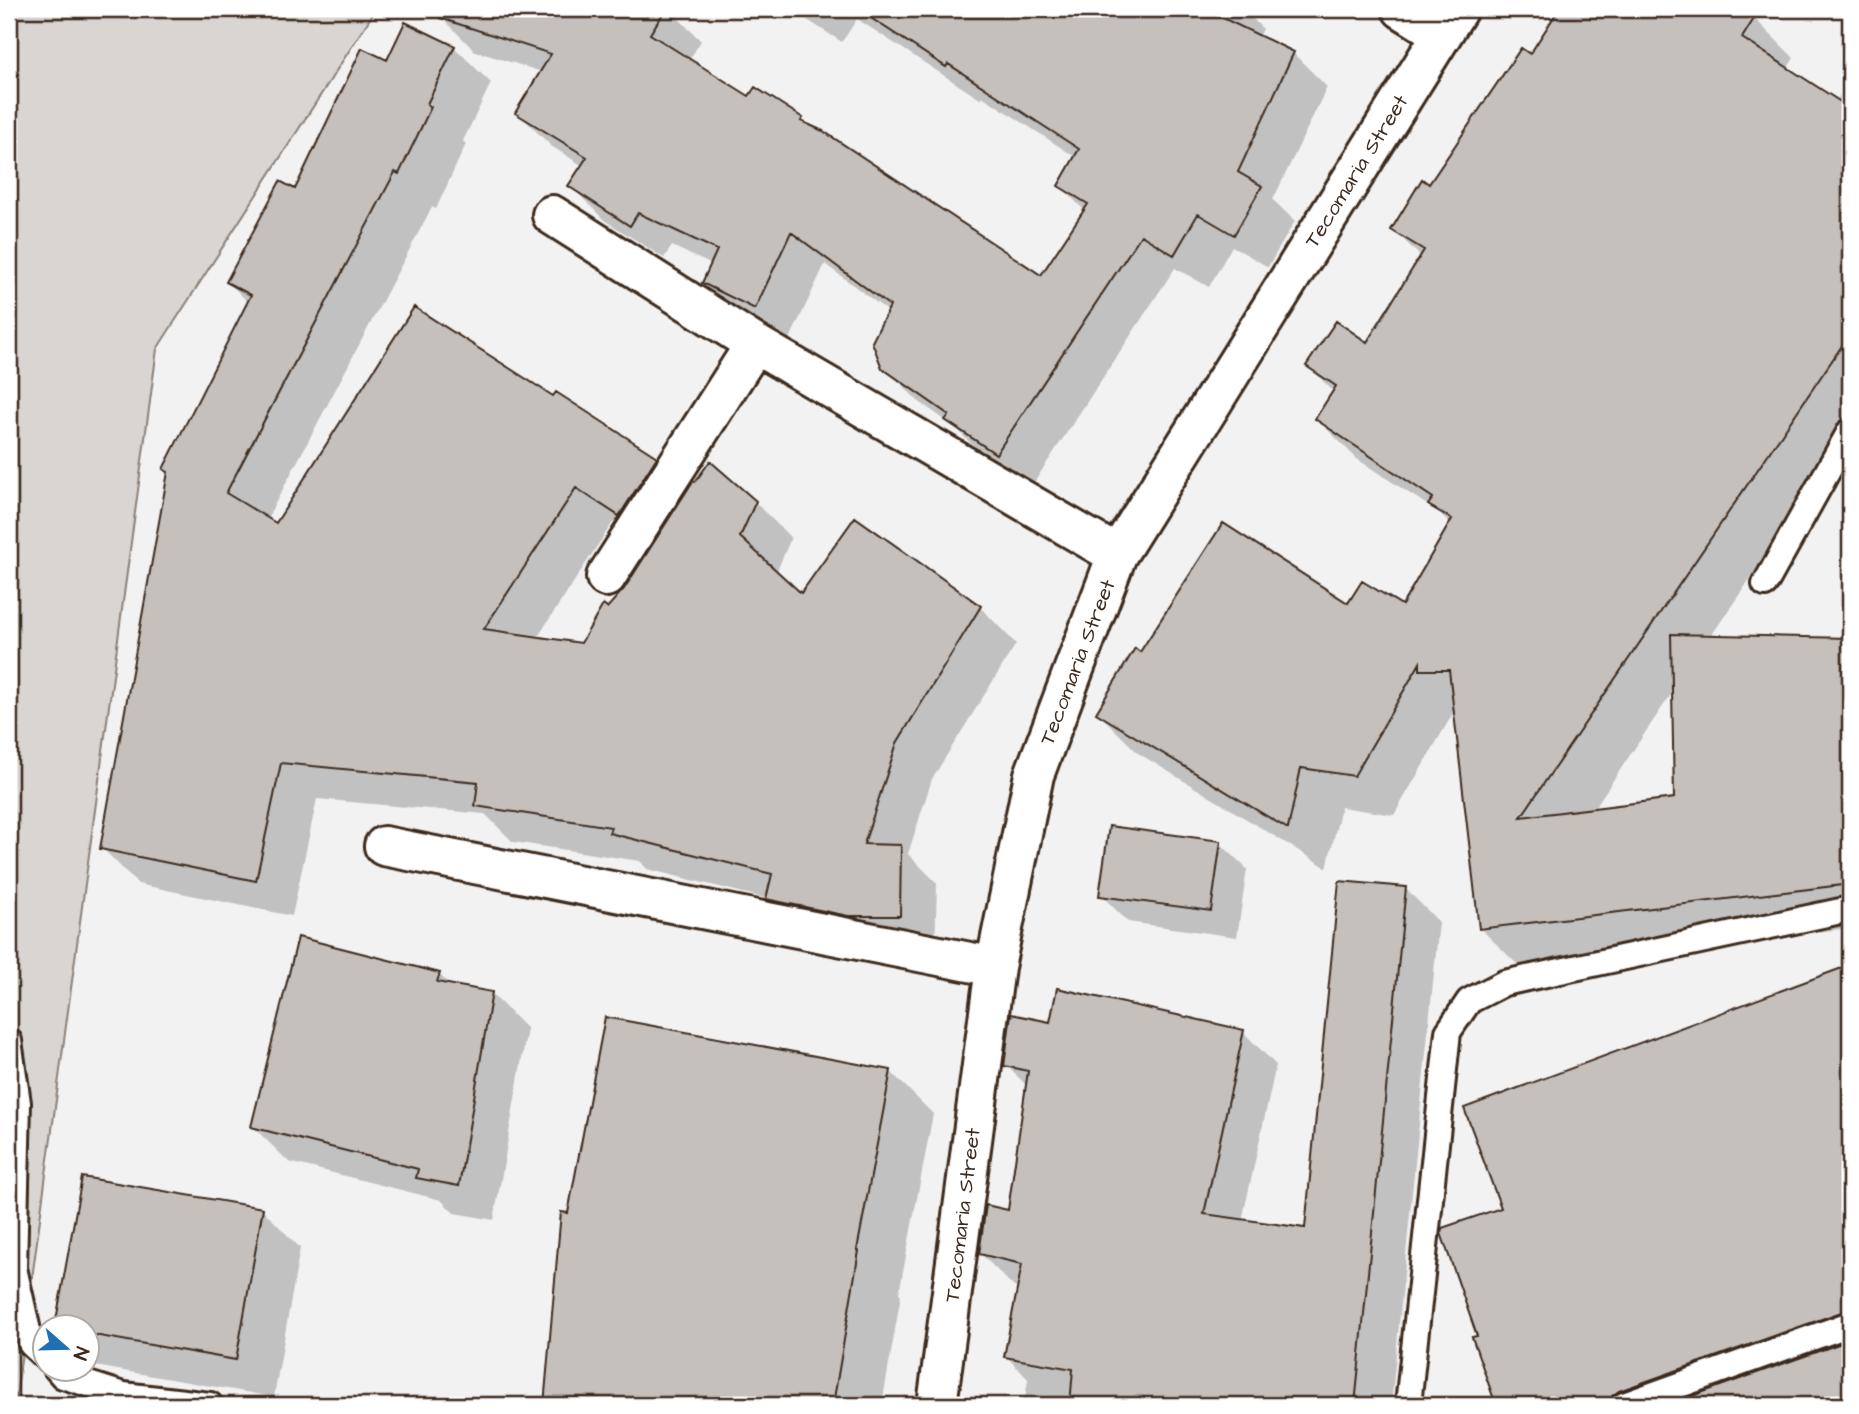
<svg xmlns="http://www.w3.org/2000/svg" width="1859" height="1414" viewBox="0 0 1859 1414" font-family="'Architects Daughter',sans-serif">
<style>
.green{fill:#d8d5d2;stroke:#8a8078;stroke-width:2}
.shadow{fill:#0003;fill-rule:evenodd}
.building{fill:#c6c0bd;stroke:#3b2a1e;stroke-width:2}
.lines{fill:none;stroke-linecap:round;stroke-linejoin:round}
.lane-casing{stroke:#3b2a1e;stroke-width:30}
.street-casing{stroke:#3b2a1e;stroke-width:44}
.lane{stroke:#fff;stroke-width:24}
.street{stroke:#fff;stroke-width:38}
.labels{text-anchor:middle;stroke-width:5;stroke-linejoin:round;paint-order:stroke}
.street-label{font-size:21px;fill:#3b2a1e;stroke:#fff}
</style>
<rect width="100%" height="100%" fill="#f3f2f2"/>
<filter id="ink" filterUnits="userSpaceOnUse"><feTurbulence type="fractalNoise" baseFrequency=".0143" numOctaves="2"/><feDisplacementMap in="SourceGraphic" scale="14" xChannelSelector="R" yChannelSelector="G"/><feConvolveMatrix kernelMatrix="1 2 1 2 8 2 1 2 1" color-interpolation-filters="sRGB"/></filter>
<g filter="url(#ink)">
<path class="green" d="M9,9H376L157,349L15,1405H9Z"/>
<path class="shadow" d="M444,9H669L701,41L689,60L750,99L802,120L809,127L1042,278L1085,211L1060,186L1077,158L982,96L980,99L857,19L842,42L790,9H1243L1263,29L1259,37L1293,53L1327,87L1273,200L1295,221L1268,267L1232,246L1209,287L1175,268L1031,487L981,454L955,427L918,401L884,367L889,312L825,264L789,341L738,316L704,283L712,265L672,246L664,258L604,220L571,186L583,166L551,146L517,112L542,72L475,51L441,17Z
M1561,9H1739L1754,18L1794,58L1787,69L1836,101L1850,80V432L1711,636L1846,639L1850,628V928L1521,968L1481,929L1455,710L1394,815L1341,807L1327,868L1138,753L1098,713L1141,654L1349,606L1402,608L1451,525L1441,514L1357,459L1317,419L1334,392L1308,366L1368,344L1421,257L1393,229L1531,57ZM1674,690L1676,800L1593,810Z
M405,24L454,47L491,83L463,141L466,144L436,209L432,207L267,519L276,525L554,399L656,458L689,492L755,502L791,538L776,573L802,596L980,607L1016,644L932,779L908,854L937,883L935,951L804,935L768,899L647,869L640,861L513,842L485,814L317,799L292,916L138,884L102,848L170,474L165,469L249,303L228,282L388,62ZM613,522L652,548L626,590L608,610L582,645L537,638Z
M1220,843L1247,869L1237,937L1128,922L1101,895Z
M1406,889L1439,922L1391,1405H1024L1028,1379L1006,1356L1019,1288L1014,1287L981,1254L1010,1212L1028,1087L1006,1065L1051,1024L1243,1032L1276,1065L1242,1221L1307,1230Z
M1850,967V1405H1498L1474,1339L1479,1337L1503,1209L1466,1109Z
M439,974L451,986L491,993L527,1029L494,1220L454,1213L441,1200L289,1162L253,1127Z
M890,1071L933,1114L899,1293L901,1295L882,1405H546L563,1214L570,1215Z
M83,1179L262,1209L300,1248L274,1397L95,1366L88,1358V1326H57Z"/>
<path class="building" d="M442,9H666L650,34L749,96L755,87L803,118L801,121L823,131L1041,275L1088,204L1058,186L1079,149L948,64L946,67L857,9H1204L1294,52L1238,172L1262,186L1234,235L1198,214L1174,255L1141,235L996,454L945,420L949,415L882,368L872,342L890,306L791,232L755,309L702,283L717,250L638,213L630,226L568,186L587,157L515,113L551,54L440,18Z
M1559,9H1760L1742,38L1850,108V334L1521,817L1674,798L1671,634L1850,638V884L1479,929L1449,670H1420V663L1354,776L1301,768L1288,829L1096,713L1135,648L1140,652L1223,523L1348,603L1362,581L1402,605L1452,519L1428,505L1433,498L1315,419L1336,386L1306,366L1336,321L1367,342L1424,250L1391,230L1422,179L1429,184L1521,48L1530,54Z
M405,22L455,46L427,104L431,107L399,174L395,172L226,493L276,523L414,307L553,396L556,392L657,457L619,516L576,488L484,629L581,643L603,605L607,608L624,589L693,481L695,482L710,461L756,501L740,537L801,593L855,517L981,606L897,743L864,844L901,845L900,916H848L766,899L772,874L609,833L611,827L475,806L478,782L281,763L256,881L100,849L168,472L163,469L251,295L226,282L280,181L295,189L362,48L387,60Z
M1109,826L1221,841L1211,911L1099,896Z
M1339,881L1406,887L1355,1405H1070L1073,1369L1004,1357L1022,1264L979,1254L986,1205L1008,1210L1028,1071L1004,1066L1011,1014L1050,1022L1057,988L1244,1030L1204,1214L1305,1228Z
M298,937L440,973L437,982L492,992L459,1186L416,1178L418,1169L251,1127Z
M1850,965V1309L1619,1391L1612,1396L1610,1405H1496L1472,1337L1477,1336L1441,1233L1442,1228L1501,1208L1464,1108Z
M605,1017L891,1070L857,1250L859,1251L833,1405H544L561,1212L568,1213Z
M82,1177L263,1208L236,1360L88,1334V1326H55Z
M1850,1340V1405H1667Z"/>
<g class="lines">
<g class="lane-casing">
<path id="lane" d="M1765,584L1850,431
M9,1041L18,1103L14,1268L31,1344L46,1358
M56,1368L63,1376L123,1395L210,1405
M1408,1405L1448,1032L1469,1001L1504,983L1850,909
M1624,1405L1850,1324"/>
</g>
<g class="street-casing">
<path id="street" d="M1402,9L1442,34
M552,215L755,344L1117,555
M606,577L755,344
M384,846L995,967
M937,1405L995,967L1034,775L1117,555L1458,9"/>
</g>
<use href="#lane" class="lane"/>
<use href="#street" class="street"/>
</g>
</g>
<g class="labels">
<g class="street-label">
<text transform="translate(1356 171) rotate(-58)" y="7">Tecomaria Street</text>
<text transform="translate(1077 662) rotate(-69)" y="7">Tecomaria Street</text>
<text transform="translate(962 1215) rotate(-83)" y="7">Tecomaria Street</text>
</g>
</g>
<rect width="1859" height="1414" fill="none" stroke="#fff" stroke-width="35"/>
<rect x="18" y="18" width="1824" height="1379" fill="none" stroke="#3b2a1e" stroke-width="2.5" filter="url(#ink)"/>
<g transform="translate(66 1348) rotate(110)"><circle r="33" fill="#ffffff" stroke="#b1aaa5" stroke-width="2"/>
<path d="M0-5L12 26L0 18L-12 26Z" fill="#1f6fb2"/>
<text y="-10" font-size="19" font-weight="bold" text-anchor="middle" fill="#3b2a1e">N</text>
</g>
</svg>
